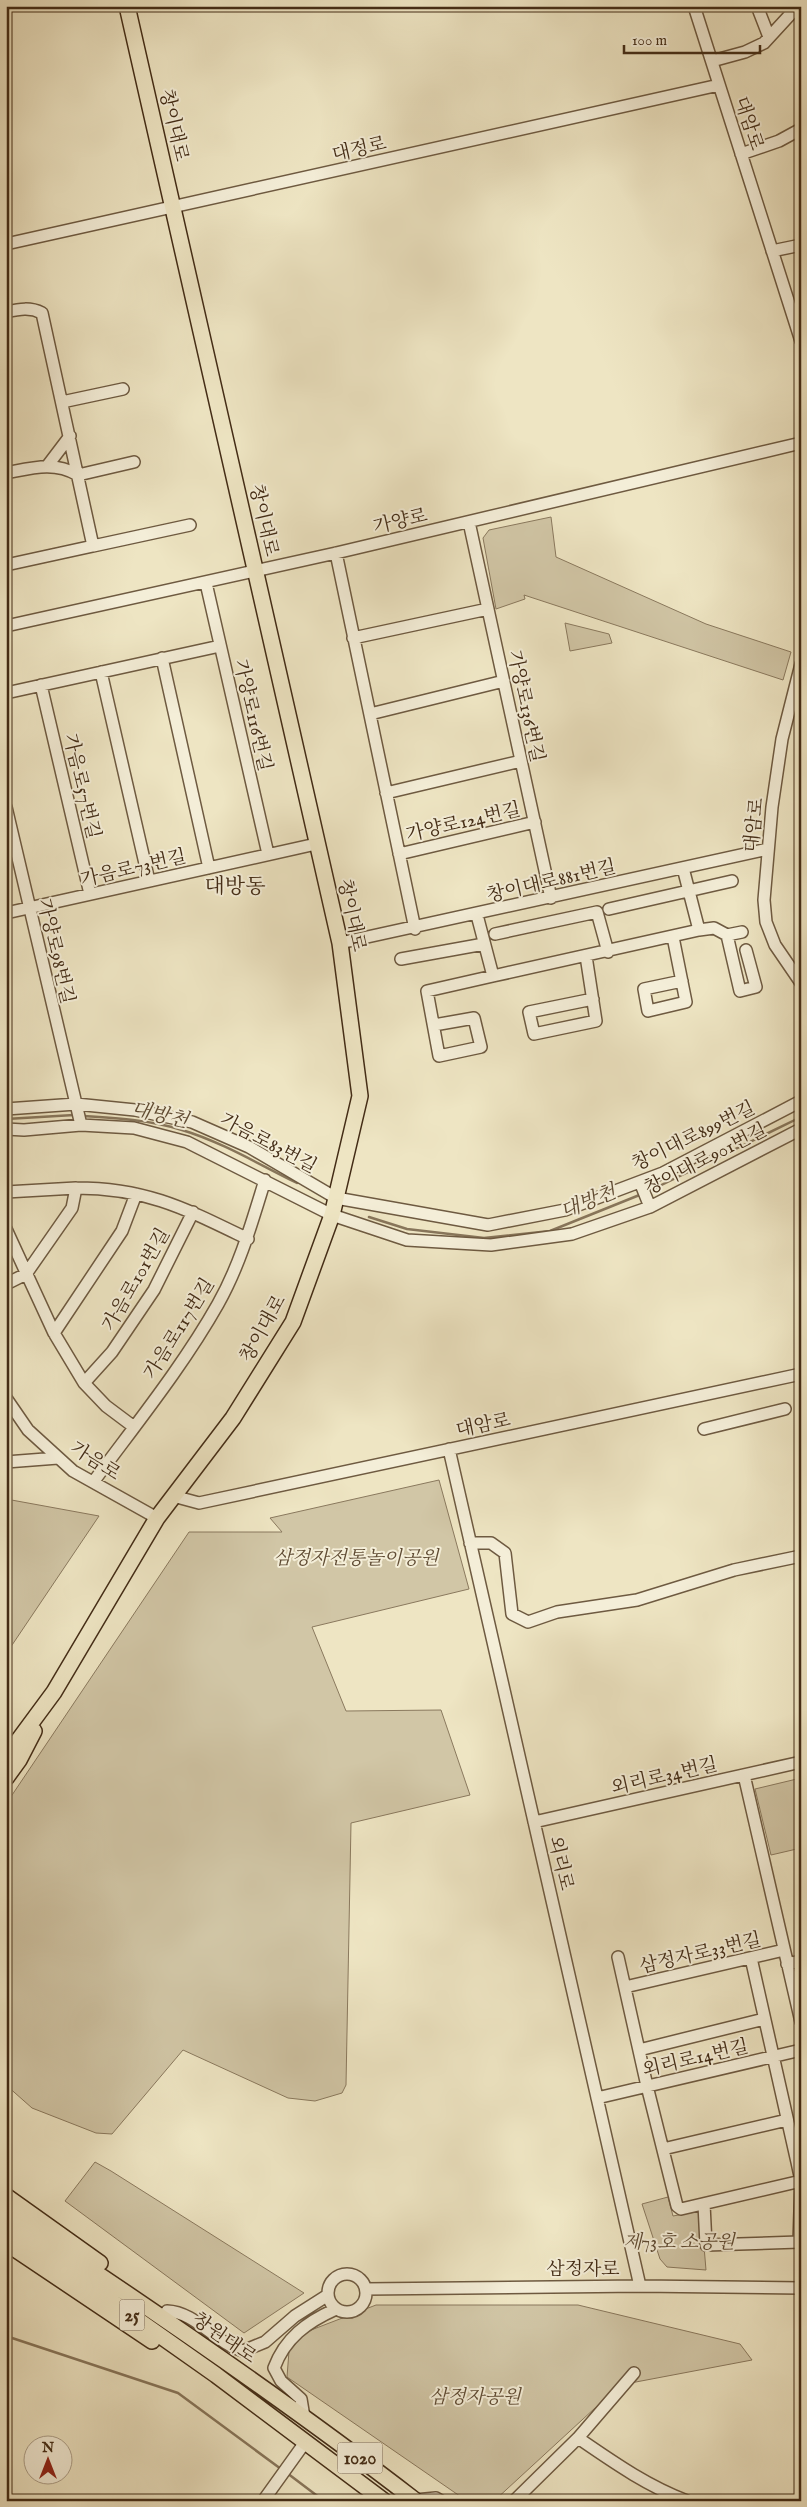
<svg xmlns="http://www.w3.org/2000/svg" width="807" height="2507" viewBox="0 0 807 2507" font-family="'IM FELL English','Noto Serif KR',serif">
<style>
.green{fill:#d1c6a6;stroke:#8a795e}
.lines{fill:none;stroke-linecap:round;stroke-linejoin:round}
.stream{stroke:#87755a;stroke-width:2.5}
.minor-casing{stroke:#6e5a41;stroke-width:14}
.major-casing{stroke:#432c16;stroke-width:18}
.minor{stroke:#f4eed8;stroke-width:11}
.major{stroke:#eee5c3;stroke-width:15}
.labels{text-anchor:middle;stroke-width:4;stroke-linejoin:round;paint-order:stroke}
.shield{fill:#f4eed8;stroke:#786650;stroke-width:1}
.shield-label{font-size:18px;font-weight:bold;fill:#432c16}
.street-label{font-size:19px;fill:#432c16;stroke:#f4eed8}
.park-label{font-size:19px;font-style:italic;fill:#5f4b33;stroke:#f4eed8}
.water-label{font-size:20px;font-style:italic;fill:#5f4a32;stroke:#f4eed8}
.quarter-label{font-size:21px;fill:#432c16;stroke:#f4eed8}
</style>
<rect width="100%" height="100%" fill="#eee5c3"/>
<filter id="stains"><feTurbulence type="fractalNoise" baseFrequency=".004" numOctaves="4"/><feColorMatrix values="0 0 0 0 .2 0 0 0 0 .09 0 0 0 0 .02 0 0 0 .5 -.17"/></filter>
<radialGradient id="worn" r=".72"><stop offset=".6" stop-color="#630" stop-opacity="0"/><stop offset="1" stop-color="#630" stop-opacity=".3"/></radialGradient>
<path class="green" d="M551,517L556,557L706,624L791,652L783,680L524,595L525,599L496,609L483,538L489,530Z
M565,623L609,634L612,643L570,651Z
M439,1480L469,1589L312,1627L346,1711L441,1710L470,1795L351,1823L346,2085L342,2093L315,2101L288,2098L183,2050L112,2134L96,2133L32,2108L6,2085V1804L189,1532H282L270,1518Z
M6,1499L99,1516L6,1654Z
M801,1778V1848L771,1855L755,1789Z
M95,2162L111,2171L304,2293L244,2333L65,2201Z
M668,2197L673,2216L701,2211L706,2270L667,2267L660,2259L642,2204Z
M376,2305H578L740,2344L752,2360L620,2385L494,2501H467L287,2377L289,2351L306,2332Z"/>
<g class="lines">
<path class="stream" d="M82,1116C115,1118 150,1120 182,1130C222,1142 260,1165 297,1183
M6,1119L74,1115
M647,1192L801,1117
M369,1217L407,1229L484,1238L550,1231L642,1194
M6,2336L178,2393L281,2469
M287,2473L324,2501"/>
<g class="minor-casing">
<path id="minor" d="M694,6L801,341
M757,6L769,37
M712,61L745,52L764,43L798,6
M741,154L779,141L801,129
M6,244L719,85
M772,251L801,245
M6,312C20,309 30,307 42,313L93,546L6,565
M62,402L123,389
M48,465L70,436
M6,473C32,468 54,461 78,475L134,462
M469,522L551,898
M93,546L190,525
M336,553L415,929
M206,583L268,854
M6,626L336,553L801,443
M353,638L488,609
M162,658L209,868
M801,664L782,739L772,807L764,900L766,922L775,945L801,983
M101,672L149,881
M41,685L90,894
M6,693L220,646
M370,714L504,681
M386,793L521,761
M6,807L81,1125
M399,854L535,822
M683,868L699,930
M609,909L732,881
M6,913L316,844
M495,934L597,912L608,952
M727,935L740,991L756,987L746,950
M673,937L686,1002L648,1011L644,989L682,981
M340,943L768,849
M586,956L596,1021L534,1034L529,1012L593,999
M401,959L484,944
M493,976L699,930L714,928L727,935L742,932
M434,1025L474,1018L481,1047L439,1056L427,991L493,976L477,915
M6,1109L76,1104L135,1110L192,1122L249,1147L336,1198L488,1225L565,1210L663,1173L801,1101
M6,1129L24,1130L81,1125L134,1128L187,1142L332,1215L407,1240L491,1245L572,1234L650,1207L801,1129
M640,1182L650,1207
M6,1192L76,1188
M6,1229L54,1333L84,1383L106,1406L134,1427
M6,1284L26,1274L72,1208L76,1188C147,1188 186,1209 248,1239
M54,1333L122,1231L136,1194
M84,1383L112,1352L154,1290L193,1212
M6,1398L28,1430L73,1471L157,1518
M704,1429L785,1409
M449,1449L640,2286
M6,1462L58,1458
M94,1481C136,1424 183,1366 218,1304C240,1265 252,1222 265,1180
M173,1496L199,1503L801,1374
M470,1543H491L505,1553L512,1614L528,1622L557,1612L637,1600L734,1570L801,1556
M744,1775L801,2022
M534,1822L801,1762
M618,1957L647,2086L677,2206L681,2209L801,2181
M787,1964L801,1961
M625,1987L784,1950
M639,2050L764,2019
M597,2098L801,2050
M663,2149L787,2120
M704,2204L706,2245L799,2242L801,2181L797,2162L751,1958
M328 2293a19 19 0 1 1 38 0a19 19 0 1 1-38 0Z
M366,2289L640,2286L801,2288
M167,2311C196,2312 215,2343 243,2351L265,2342L295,2316L328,2295
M304,2417L301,2399L281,2381L274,2368C285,2338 307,2322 336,2309
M578,2438C613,2462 647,2486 687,2501
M415,2500L436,2498L441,2501
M263,2501L306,2441
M514,2501L578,2438L634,2373"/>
</g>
<g class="major-casing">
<path id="major" d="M6,1757L54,1692L157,1518L233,1418L293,1322L332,1215L360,1096L340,943L127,6
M6,1778L19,1760L34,1731
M6,2196L100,2263
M6,2213C146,2305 284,2399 416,2501
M6,2227L216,2375L384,2501
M6,2243L152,2341"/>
</g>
<use href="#minor" class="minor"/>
<use href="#major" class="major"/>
</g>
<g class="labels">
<g class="shield">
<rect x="119.5" y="2299.5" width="25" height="31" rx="4"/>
<rect x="337.5" y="2442.5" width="45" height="31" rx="4"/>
</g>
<g class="shield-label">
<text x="132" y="2321">25</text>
<text x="360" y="2464">1020</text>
</g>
<g class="street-label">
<text transform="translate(750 123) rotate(72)" y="7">대암로</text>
<text transform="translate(175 125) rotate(77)" y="7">창이대로</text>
<text transform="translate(359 148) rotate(-13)" y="7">대정로</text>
<text transform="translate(265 520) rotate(77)" y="7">창이대로</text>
<text transform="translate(400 520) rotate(-13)" y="7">가양로</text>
<text transform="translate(527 706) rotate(78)" y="7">가양로136번길</text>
<text transform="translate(254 715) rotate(77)" y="7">가양로116번길</text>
<text transform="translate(83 786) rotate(77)" y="7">가음로57번길</text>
<text transform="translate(463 821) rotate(-13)" y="7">가양로124번길</text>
<text transform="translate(753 825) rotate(-84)" y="7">대암로</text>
<text transform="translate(133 867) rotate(-13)" y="7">가음로73번길</text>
<text transform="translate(551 880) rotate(-13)" y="7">창이대로881번길</text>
<text transform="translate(353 915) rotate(78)" y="7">창이대로</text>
<text transform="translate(57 951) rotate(77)" y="7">가양로98번길</text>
<text transform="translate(693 1135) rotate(-26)" y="7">창이대로899번길</text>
<text transform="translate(269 1142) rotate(28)" y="7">가음로83번길</text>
<text transform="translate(705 1158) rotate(-27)" y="7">창이대로901번길</text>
<text transform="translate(135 1279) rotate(-60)" y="7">가음로101번길</text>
<text transform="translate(178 1328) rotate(-58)" y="7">가음로117번길</text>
<text transform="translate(262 1328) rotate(-61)" y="7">창이대로</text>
<text transform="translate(483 1424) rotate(-12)" y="7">대암로</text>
<text transform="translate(96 1460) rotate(33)" y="7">가음로</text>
<text transform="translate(664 1775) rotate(-13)" y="7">외리로34번길</text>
<text transform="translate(562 1863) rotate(77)" y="7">외리로</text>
<text transform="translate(700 1952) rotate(-13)" y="7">삼정자로33번길</text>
<text transform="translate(695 2057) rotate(-13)" y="7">외리로14번길</text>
<text x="583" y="2275">삼정자로</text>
<text transform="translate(225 2337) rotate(35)" y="7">창원대로</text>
</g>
<g class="park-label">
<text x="356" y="1564">삼정자전통놀이공원</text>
<text x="679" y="2248">제73호 소공원</text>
<text x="475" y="2403">삼정자공원</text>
</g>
<g class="water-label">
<text transform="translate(160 1114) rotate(13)" y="7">대방천</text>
<text transform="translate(588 1201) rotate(-22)" y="7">대방천</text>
</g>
<g class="quarter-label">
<text x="235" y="893">대방동</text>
</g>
</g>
<rect width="807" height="2507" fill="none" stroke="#eee5c3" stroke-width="25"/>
<rect x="8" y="8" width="792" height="2492" fill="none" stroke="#432c16" stroke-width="2.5"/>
<rect x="12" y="12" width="782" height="2482" fill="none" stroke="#432c16"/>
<g transform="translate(48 2460)"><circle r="24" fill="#f4eed8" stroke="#ada08a"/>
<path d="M0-4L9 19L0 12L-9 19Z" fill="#8f2418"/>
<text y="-8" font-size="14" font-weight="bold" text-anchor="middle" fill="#432c16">N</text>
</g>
<path d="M624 45v8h136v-8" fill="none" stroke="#432c16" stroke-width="2.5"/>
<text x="632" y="45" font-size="15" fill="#432c16" stroke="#f4eed8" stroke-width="4" paint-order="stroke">100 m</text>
<rect width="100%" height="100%" filter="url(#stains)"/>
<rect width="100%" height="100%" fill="url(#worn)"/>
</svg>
